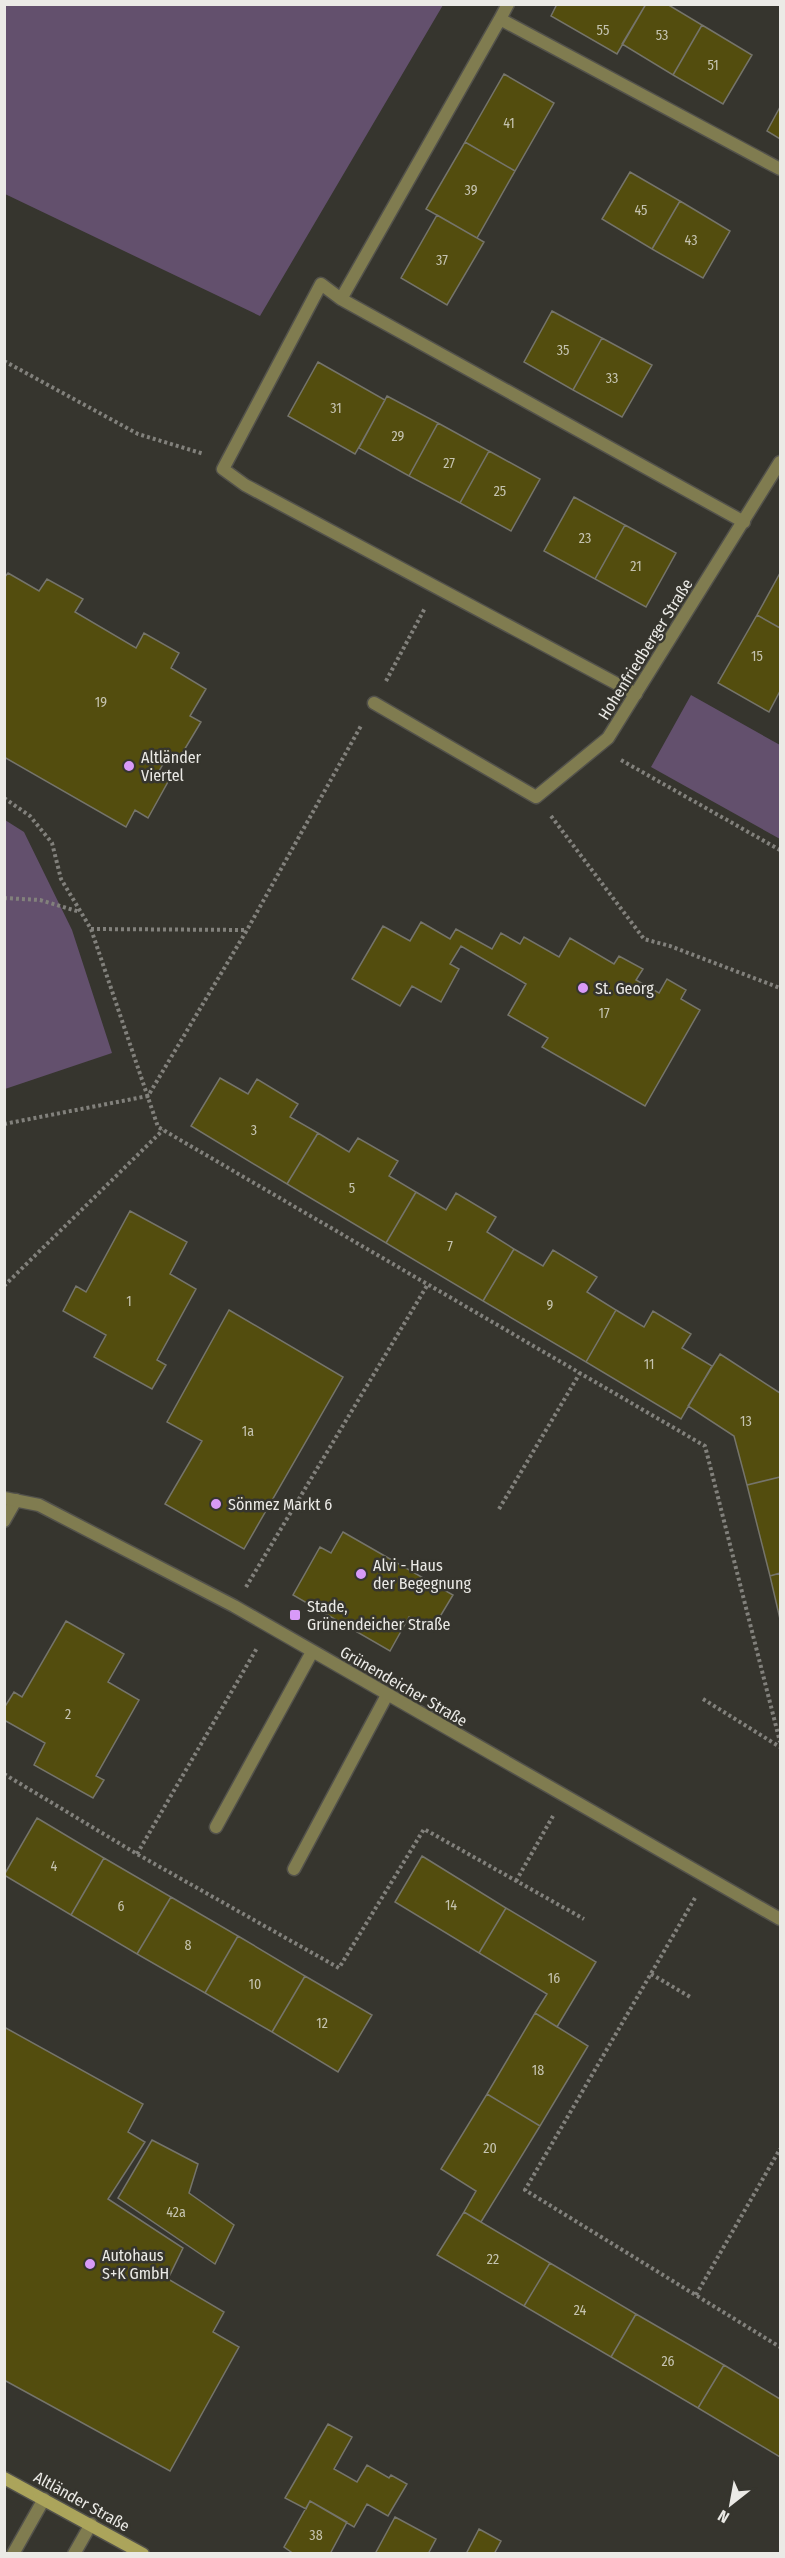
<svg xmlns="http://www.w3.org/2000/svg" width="785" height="2558" viewBox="0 0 785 2558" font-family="'Fira Sans Condensed',sans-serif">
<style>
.green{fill:#63506d}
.building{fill:#534d0e;stroke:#75746b;stroke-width:1.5}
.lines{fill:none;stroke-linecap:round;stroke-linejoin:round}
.service-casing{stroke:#53524b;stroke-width:15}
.minor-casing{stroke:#53524b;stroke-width:15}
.secondary-casing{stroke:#53524b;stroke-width:15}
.path{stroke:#82817c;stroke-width:4;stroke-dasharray:3 3;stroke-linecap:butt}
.service{stroke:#807c50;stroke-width:12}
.minor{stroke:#807c50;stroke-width:12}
.secondary{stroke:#aba45b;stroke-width:12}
.poi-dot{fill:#d89af8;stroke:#36352e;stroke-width:2}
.labels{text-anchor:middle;stroke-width:5;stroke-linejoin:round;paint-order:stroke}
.number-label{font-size:14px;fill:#c5c3b0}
.street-label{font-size:16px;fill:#ebeae6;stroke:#36352e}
.poi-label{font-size:16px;fill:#ebeae6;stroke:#36352e;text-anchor:start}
</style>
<rect width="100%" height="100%" fill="#36352e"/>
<path class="green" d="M4,5L5,4L443,5L260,316L5,194Z
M691,695L780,745V839L651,767Z
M5,820L24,832L72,930L112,1053L5,1089Z"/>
<path class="building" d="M557,4H646L617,54L551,16Z
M646,4H667L702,25L673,75L622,44Z
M702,25L752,55L723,104L673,75Z
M504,74L554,103L515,171L465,142Z
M780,107V139L767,131Z
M465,142L515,171L477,238L426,209Z
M630,172L680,201L652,249L602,219Z
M680,201L730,231L703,278L652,249Z
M437,215L484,242L447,305L401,278Z
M552,311L602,338L573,390L524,362Z
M602,338L652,365L622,417L573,390Z
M318,362L385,400L355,454L288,416Z
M387,396L438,423L409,476L359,448Z
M438,423L489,451L460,503L409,476Z
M489,451L540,479L511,531L460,503Z
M574,497L625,525L595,579L544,551Z
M625,525L676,553L646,607L595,579Z
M8,573L39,591L47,579L83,599L75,612L136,648L144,633L179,653L171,668L206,689L190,716L201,722L180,757L170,752L158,773L169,780L148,818L135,810L126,827L4,757V578Z
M780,573V628L757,615Z
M757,615L780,628V691L769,712L718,683Z
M421,922L450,939L456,929L492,949L501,933L520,944L524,937L559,957L570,938L614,964L619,956L643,969L636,980L659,993L667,979L686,990L681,999L700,1010L645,1106L542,1047L548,1038L508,1015L526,984L461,946L450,964L459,969L441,1002L412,986L400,1006L352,979L383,926L410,941Z
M220,1078L248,1094L257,1079L298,1104L290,1117L318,1133L287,1184L191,1126Z
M318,1133L349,1152L358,1138L398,1161L389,1176L416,1192L386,1243L287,1184Z
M416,1192L446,1210L456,1193L496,1217L487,1232L514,1249L483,1301L386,1243Z
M130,1211L187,1242L170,1274L196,1289L157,1360L166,1365L152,1389L94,1357L106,1335L63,1311L76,1286L86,1292Z
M514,1249L543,1266L553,1250L597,1277L587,1292L616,1310L586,1362L483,1301Z
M229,1310L343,1377L244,1549L165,1504L202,1441L167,1422Z
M616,1310L644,1327L653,1311L691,1334L682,1348L712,1366L681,1419L586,1362Z
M720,1354L780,1393V1477L747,1485L734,1436L688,1406Z
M780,1477V1573L770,1576L747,1485Z
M343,1532L453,1595L432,1630L409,1617L390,1651L293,1595L320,1547L331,1553Z
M780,1573V1619L770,1576Z
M66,1621L124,1654L108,1682L139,1700L96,1776L104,1780L93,1798L34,1765L45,1743L4,1720V1708L14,1692L22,1697Z
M37,1818L104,1858L71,1915L4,1875Z
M422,1856L506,1908L479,1953L395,1902Z
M104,1858L171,1897L137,1954L71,1915Z
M171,1897L238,1936L205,1993L137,1954Z
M506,1908L596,1962L557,2027L535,2013L547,1994L479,1953Z
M238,1936L305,1976L272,2032L205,1993Z
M305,1976L372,2015L338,2072L272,2032Z
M535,2013L588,2046L540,2126L487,2094Z
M4,2027L143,2104L128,2132L145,2142L108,2199L183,2248L168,2279L224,2312L213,2332L239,2347L170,2471L4,2380Z
M487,2094L540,2126L481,2222L464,2212L476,2191L441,2169Z
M152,2140L198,2164L189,2193L234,2225L215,2264L118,2198Z
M464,2212L550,2263L524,2306L437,2255Z
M550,2263L636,2314L611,2357L524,2306Z
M636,2314L724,2365L698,2408L611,2357Z
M724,2365L780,2399V2457L698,2408Z
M328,2424L352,2437L334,2469L357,2482L367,2465L389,2478L391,2475L407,2484L388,2516L367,2504L354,2527L310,2501L306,2509L285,2498Z
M310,2501L347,2522L330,2554H294L284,2547Z
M395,2517L436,2539L428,2554H375Z
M479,2529L501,2541L494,2554H466Z"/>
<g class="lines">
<g class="service-casing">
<path id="service" d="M508,4L500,19L780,169
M500,19L341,299L744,522
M341,299L321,284L223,469L245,485L636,694
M4,1521L16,1500
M216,1827L312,1652
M294,1869L387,1695
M13,2554L44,2499
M74,2554L91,2524"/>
</g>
<g class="minor-casing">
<path id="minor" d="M374,703L536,797L608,738L780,462
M4,1498L39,1505L234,1606L780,1919"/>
</g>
<g class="secondary-casing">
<path id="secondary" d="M4,2478L143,2554"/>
</g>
<path class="path" d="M4,361L138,434L204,454
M386,681L425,608
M621,760L780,850
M4,798L30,816L52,843L61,879L91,929L158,1127L705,1446L780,1742
M551,816L644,939L670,946L780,988
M4,898L40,900L80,912
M91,929L246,930
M4,1124L148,1096L247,930L362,724
M4,1286L163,1130
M499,1509L580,1373
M246,1587L428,1284
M703,1699L780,1747
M4,1774L137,1854L339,1968L424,1829L584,1919
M137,1854L257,1648
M516,1881L553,1816
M695,1898L525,2190L780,2347
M651,1974L692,1998
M696,2295L780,2149"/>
<use href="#service" class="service"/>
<use href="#minor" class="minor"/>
<use href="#secondary" class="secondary"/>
</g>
<g class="poi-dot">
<circle cx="129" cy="766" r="6"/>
<circle cx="583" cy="988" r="6"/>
<circle cx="216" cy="1504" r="6"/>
<circle cx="361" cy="1574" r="6"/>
<rect x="289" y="1609" width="12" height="12" rx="3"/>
<circle cx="90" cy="2264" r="6"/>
</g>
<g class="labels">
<g class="number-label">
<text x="603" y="35">55</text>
<text x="662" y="40">53</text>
<text x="713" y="70">51</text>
<text x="509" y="128">41</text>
<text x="471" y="195">39</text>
<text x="641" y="215">45</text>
<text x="691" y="245">43</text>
<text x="442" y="265">37</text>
<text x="563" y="355">35</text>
<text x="612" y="383">33</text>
<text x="336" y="413">31</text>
<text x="398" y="441">29</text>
<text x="449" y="468">27</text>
<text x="500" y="496">25</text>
<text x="585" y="543">23</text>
<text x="636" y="571">21</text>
<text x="757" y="661">15</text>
<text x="101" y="707">19</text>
<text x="604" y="1018">17</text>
<text x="254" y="1135">3</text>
<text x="352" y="1193">5</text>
<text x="450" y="1251">7</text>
<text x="129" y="1306">1</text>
<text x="550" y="1310">9</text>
<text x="649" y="1369">11</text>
<text x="746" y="1426">13</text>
<text x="248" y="1436">1a</text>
<text x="68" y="1719">2</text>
<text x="54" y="1871">4</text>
<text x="451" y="1910">14</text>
<text x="121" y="1911">6</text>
<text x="188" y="1950">8</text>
<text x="554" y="1983">16</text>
<text x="255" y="1989">10</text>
<text x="322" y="2028">12</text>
<text x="538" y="2075">18</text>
<text x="490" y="2153">20</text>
<text x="176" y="2217">42a</text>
<text x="493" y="2264">22</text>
<text x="580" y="2315">24</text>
<text x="668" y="2366">26</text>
<text x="316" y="2540">38</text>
</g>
<g class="street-label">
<text transform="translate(645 649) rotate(-58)" y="6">Hohenfriedberger Straße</text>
<text transform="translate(404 1686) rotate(30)" y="6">Grünendeicher Straße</text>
<text transform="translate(82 2501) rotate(29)" y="6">Altländer Straße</text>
</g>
<g class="poi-label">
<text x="141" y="763">Altländer<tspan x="141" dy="18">Viertel</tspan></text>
<text x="595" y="994">St. Georg</text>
<text x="228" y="1510">Sönmez Markt 6</text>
<text x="373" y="1571">Alvi - Haus<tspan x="373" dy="18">der Begegnung</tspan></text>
<text x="307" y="1612">Stade,<tspan x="307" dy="18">Grünendeicher Straße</tspan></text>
<text x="102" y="2261">Autohaus<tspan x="102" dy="18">S+K GmbH</tspan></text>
</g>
</g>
<rect width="785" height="2558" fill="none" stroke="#ebeae6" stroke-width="12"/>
<g transform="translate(731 2504) rotate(211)" stroke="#36352e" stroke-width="4.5" paint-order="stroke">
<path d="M0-4.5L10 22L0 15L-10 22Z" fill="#ebeae6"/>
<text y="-9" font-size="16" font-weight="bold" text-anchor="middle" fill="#ebeae6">N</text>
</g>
</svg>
